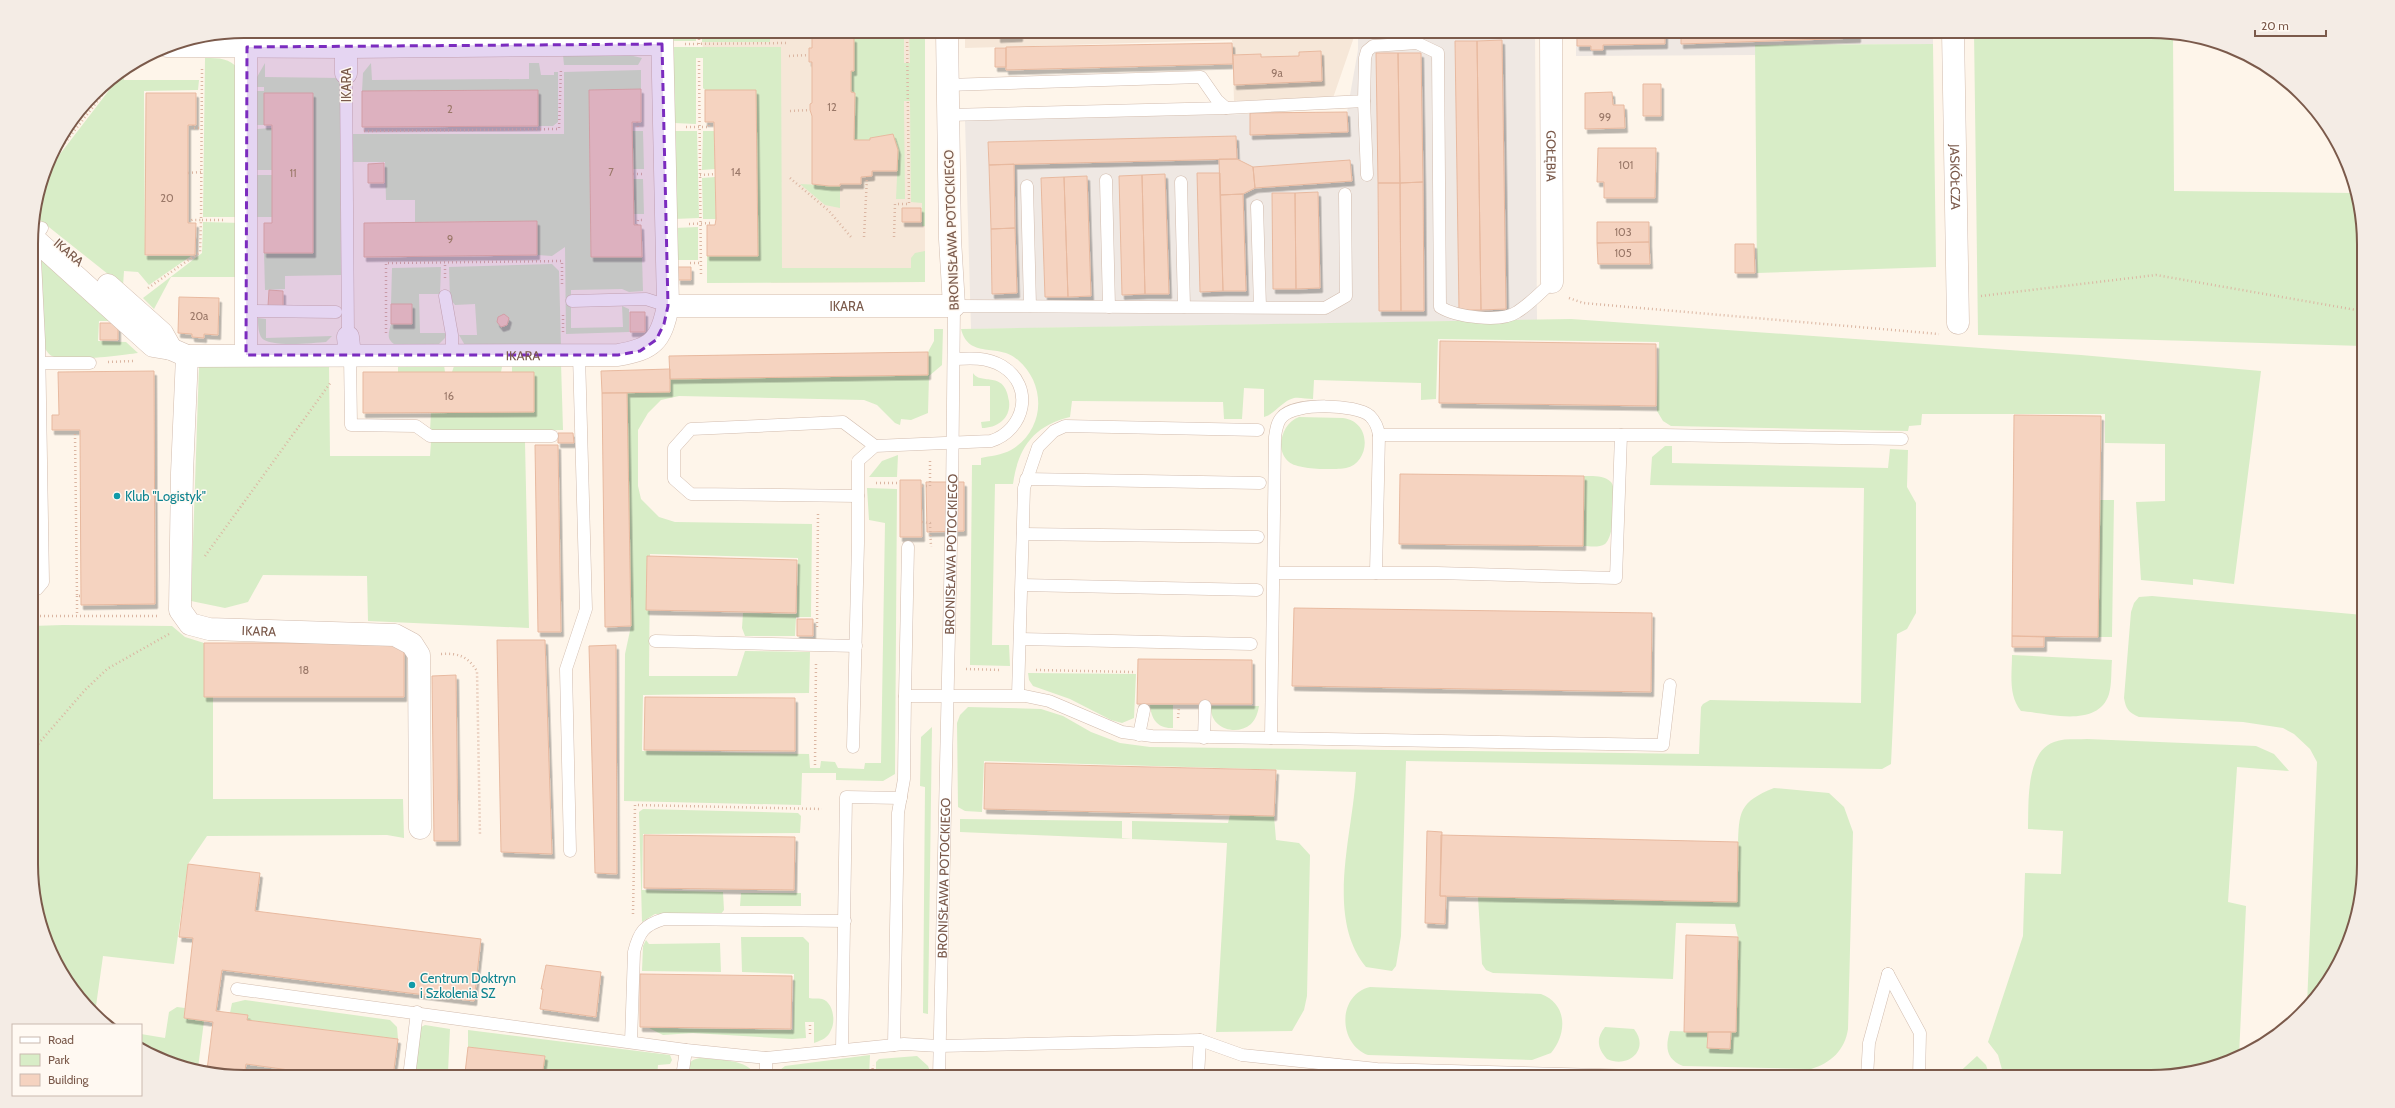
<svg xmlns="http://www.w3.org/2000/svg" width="2395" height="1108" viewBox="0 0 2395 1108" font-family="Cabin,sans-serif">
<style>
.residential{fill:#f6e7d8}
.industrial{fill:#efe8e3}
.green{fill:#d8edc7}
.building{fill:#f5d3c0;stroke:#e8b99f;filter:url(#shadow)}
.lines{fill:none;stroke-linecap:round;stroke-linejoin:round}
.service-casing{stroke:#d2bcae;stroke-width:13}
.minor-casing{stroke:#d2bcae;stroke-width:23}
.path{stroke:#dbb6a2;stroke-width:2.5;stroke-dasharray:1 3;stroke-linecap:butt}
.service{stroke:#fff;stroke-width:12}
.minor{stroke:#fff;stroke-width:22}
.marked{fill:#7b2cbf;fill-opacity:0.2;stroke:#7b2cbf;stroke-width:3;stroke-dasharray:8 5;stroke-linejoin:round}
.culture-dot{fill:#0f9aa8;stroke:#fff9f2;stroke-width:1.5}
.labels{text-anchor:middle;stroke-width:3;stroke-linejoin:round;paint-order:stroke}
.number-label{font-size:11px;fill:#9a7868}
.street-label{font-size:13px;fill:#7b5a4b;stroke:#fff9f2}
.culture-label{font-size:13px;fill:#0d838f;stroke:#fff9f2;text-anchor:start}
.rim{fill:none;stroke:#7b5a4b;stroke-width:2}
</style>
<defs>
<filter id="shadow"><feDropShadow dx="2.5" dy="4.5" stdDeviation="0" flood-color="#0004"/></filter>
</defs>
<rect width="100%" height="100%" fill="#fef5ea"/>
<path class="residential" d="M770,31H925V282L771,283L769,51L703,52L702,38L769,36Z
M965,31H1535V32L1354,37L1333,98L1234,101L1232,40L965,48Z"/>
<path class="industrial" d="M1576,31H1933V44L1755,45V55L1576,56Z
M1535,32L1537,320L971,329L965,120L1347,112L1358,50V37Z"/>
<path class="green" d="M673,31H696V41H673Z
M702,31H780V38H770V42H702Z
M850,31H904V63H910L909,31H925V226H922V203L911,202L910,101H904L905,199H896L898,155L893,135L870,138V140H854L855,93L851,92V71H854V38H850Z
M1974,31H2151L2173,35L2174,191L2356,193L2362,217L2363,346L1978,335Z
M1933,44L1936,267L1757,273L1755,45Z
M673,47H781L782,268H911V258L915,253L925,251V282L707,283V256H758L756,90H705L703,88V58H696V124L674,123Z
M563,55H629L642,58L638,65H564Z
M205,58C219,58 230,58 238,69L241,217H203Z
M265,63V77L340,78L341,275L285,276V289L265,290L264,253H313V93H264V125H257V91H264V87H256L257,77Z
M371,63L372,80L529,79V63H539L541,75H554V72H558V122L553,126H538V90L362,91L363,73Z
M641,70V89L589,90L591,257H642L643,291L629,292L622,289L571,290V328L623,327L622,306L629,309V332L566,334L565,247L552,256L537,255L536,221L415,222V200H386L385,162H353V134H564V72Z
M123,72L124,80H199L198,90L144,91L145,256H191L149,285L138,272L124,271L123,286L35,216L47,171Z
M112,79L52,153L104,84Z
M272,128V170H257V129Z
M632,131H643L644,169H633Z
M674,131H697L699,218L674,219Z
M703,131H714L715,169L702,170Z
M256,175H272V217H257Z
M715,177L716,219H703L702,178Z
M633,179H643L644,214H633Z
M800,184L840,186V208L825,205Z
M203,222L242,223L241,277H171L154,309L143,298L202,253Z
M698,227V260H674V228Z
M40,252L119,321H99L98,341L126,342L138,353C122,355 65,363 52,356C49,355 47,351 45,349Z
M552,264L559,271L561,346L466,347L459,335H477L475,304L455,305L450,299L449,267Z
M441,267L440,294H419L420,333H446L445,338L436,347C424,347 397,352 390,340C387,336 390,328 391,324L412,323V304H391L392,268Z
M258,318L266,319V338L332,336L326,342C313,343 268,348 261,337C258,331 258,324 258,318Z
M1571,319L2081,355L2261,371L2234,584L2193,579V585L2141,580L2136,502L2165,501V444L2105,443V414H1922L1921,425L1909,426L1908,431L1671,426L1663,421L1657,411L1659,342L1438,339L1436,399L1421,400V383L1314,380L1313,399C1307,399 1299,397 1294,398C1282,401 1275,414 1264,417V389L1244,388L1242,419H1224L1223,402L1072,401L1070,417C1033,426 1018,448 1013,484H995L992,645H1009L1010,666L970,665L972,465H981V458C990,456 1002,455 1011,450C1045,430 1047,385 1018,360C998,342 969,360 961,329Z
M934,329H943L942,365L929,376L928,413L911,420L901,419L900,425L895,423L877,405L864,400L679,396L661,400L648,413L638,430V486L641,499L659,517L675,522L812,524L811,617H796L795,636H745L742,628L743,613L797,614L798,558L650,554L649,676H737L745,651L810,652L809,693L643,695L642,751L809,754L810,768H820L821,761L835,762L838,768L864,769L865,763H881L885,523L869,520L867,488L897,489L895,774L883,781L836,780V773H802L801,805L624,801L625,654L631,626L627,393L670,392V379L928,375V352L934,341Z
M499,362L502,367L501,372H452L455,363Z
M398,363L444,365L445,372H398Z
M512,363H561L563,430L430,431L431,412H534V372H512Z
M329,365L330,456H430L431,442H525L529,628L368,621L367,576L263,575L248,602L225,608L191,601L199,366Z
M973,373C981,386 1005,369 1009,401C1010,408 1008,416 1002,421C996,426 989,428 982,428L981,422L990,421V386H973Z
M1299,417L1343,418C1373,422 1370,463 1346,468C1335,470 1298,470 1289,462C1274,450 1282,423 1299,417Z
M1665,446H1672V463L1888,468L1890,449L1908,450L1907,487L1916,503V613L1907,629L1897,634L1891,764L1882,769L1406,761L1401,936L1396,966L1392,971L1366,967C1324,916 1354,831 1356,772L984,761L982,812L965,811L958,807L957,723L960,715L968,707L1041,709L1063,716L1091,732L1120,743L1150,747L1699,754L1701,707L1703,704L1710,700L1861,703L1864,488L1650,485L1652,457Z
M898,455L897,477H869L882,461Z
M1584,476C1593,476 1604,475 1611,482C1618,490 1614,538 1605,544C1599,548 1589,546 1583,546Z
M2100,500H2114L2112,637H2098Z
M2152,596L2363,615L2364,864L2348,945L2320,994L2307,1005L2317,762L2310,749L2294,734L2283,728L2243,722L2139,717C2128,712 2126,709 2124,698L2131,612L2134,603L2139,597Z
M63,625L172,626L185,637L204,643V697H213V799H403L404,838L387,835L207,836L188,864L174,964L103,956L95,1013L75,993L47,945L33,892L32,626Z
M2012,655L2112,660C2111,670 2112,684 2109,694C2098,729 2047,713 2021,711C2008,695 2012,674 2012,655Z
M1028,673L1136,674L1134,718L1122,723L1111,720L1070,699L1033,686L1029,680Z
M1150,705H1173V728C1158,729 1151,719 1150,705Z
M1211,706H1259C1258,712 1256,719 1251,724C1236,737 1209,728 1211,706Z
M932,727L928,1014L923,1013L925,787L920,786L921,737Z
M2087,739L2256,746L2274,754L2289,771L2237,767L2228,902L2246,906L2239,1056L2219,1066L2164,1077H2004L1998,1055L1988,1042L2023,936L2025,873L2061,874L2063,831L2028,829C2029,805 2025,752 2054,742C2064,738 2076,740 2087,739Z
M1774,788L1829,793L1844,807L1853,832L1848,1029C1845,1050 1831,1063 1811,1069L1683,1066C1666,1059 1665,1047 1670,1031L1708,1032L1707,1048H1730L1731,1032H1736L1738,937L1735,924L1676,923L1673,979L1493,973L1486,970L1482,964L1478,897L1737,902C1738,884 1738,864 1738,846C1739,812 1739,802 1774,788Z
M643,809L798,813L801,816L800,833L643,834L642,890L723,892L724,910L721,914H655L642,922L639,812Z
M1230,815L1274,816L1276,840L1299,843L1310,855L1307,996L1304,1010L1292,1031L1216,1032L1227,843L960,832V819L1122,821V838L1132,839V821L1228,823Z
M741,893H801V906H740Z
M741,937H803L809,943V998C813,999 818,998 822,999C833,1002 836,1021 831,1030C828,1038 822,1040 814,1043V1022H805L806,1038L792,1039L693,1033L663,1035L649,1028L793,1030L794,974L742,972Z
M646,940L649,944L720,943L721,972L642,971L643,946Z
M1370,987L1541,994C1568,1004 1567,1034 1551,1053L1532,1060L1368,1055C1338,1044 1337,995 1370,987Z
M245,1000L390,1020L397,1027L398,1039L247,1020L248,1015L230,1013L232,1003Z
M177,1007L185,1008L184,1018L204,1021L198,1068L163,1061L141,1048V1034L165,1038L169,1012Z
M425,1025L450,1029L448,1072L497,1077H413L419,1028Z
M1605,1027L1634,1029C1650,1049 1629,1069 1607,1059C1597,1048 1596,1038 1605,1027Z
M468,1030L670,1055L672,1060L670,1064L658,1065L657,1077H542L544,1056L468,1047Z
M870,1055L869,1077H862V1071H797V1077H775V1074L785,1066Z
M917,1056L928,1066L932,1077H876V1062L879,1059Z
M1977,1056L1986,1065L1990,1077H1954Z
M700,1058C717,1060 749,1058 756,1077H686C687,1066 688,1060 700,1058Z
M264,1071L321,1077H263Z"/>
<path class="building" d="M812,31H850V38H854V71H851V92L855,93L854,140H870V138L893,134L898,150L897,171H872V176L861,177V184H840V186H829L812,184V116L810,110V104L812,103V62H809V48H812Z
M982,31H1020V37L998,38V32Z
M1173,31H1211V32L1173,33Z
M1577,31H1665V44L1603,45V50H1591V46H1577Z
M1681,31H1858V38L1681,44Z
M1502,40L1506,309L1481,310L1477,41Z
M1455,41H1477L1481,310H1459Z
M1232,43L1233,64L1006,70V47Z
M995,48H1006V67H995Z
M1321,51L1322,81L1234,85L1233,55L1261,54V57L1299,56V52Z
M1376,53H1398L1400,183H1378Z
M1398,53H1421L1423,182L1400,183Z
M1643,84H1661V116H1643Z
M641,89V122H632L634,225H641L642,257H591L589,90Z
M538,90V126L362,127V91Z
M705,90H756L758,256H707V225H715L716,219L714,122H705Z
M1612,92L1613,105H1624L1625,128L1585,129V93Z
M146,93H196V125H188V223H196L195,255H145Z
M264,93H313V253H264V223H272V125H264Z
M1347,112L1348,132L1250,135V113Z
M1236,136L1237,159L989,165L988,142Z
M1598,148H1656L1655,198H1604V182H1597Z
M1219,159H1237L1253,167L1255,188L1243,194L1220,195Z
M1350,160L1352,181L1255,188L1253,167Z
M384,163V183H368V164Z
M1014,164L1015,228L991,229L989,165Z
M1197,173H1220L1223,291L1200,292Z
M1165,174L1169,294H1145L1142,175Z
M1142,175L1145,294L1122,295L1119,176Z
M1087,176L1091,296L1068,297L1064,177Z
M1064,177L1068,297H1045L1041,178Z
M1423,182L1424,311H1401L1400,183Z
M1378,183H1400L1401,311H1379Z
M1318,192L1320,288L1296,289L1295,193Z
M1272,193H1295L1296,289H1273Z
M1243,194L1246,291H1223L1220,195Z
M902,208H921V222H902Z
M537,221V255L364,257V223Z
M1597,222H1649V242L1597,243Z
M1015,228L1017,293L992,294L991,229Z
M1649,242L1650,264H1598L1597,243Z
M1735,244H1754L1755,273H1735Z
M678,267H691V280H678Z
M269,290L283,291V306H268Z
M179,297L219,298L218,335L204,334V338L192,337V334L178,333Z
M391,304H412V324H391Z
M630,312H645V332H630Z
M504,314L509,318L507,325L501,327L497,322L498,317Z
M100,323H118V340H100Z
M1440,341L1656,344V406L1439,403Z
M928,352V375L670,379L669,356Z
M670,369V392L602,393L601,371Z
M154,371L155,604L81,605L80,430H52V415H59L58,372Z
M363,372H534V412L363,413Z
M602,393H627L631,626L605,627Z
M2014,415L2101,416L2098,637L2012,636Z
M558,433H573L574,443H558Z
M535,445H558L561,632H538Z
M1400,474L1584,476L1583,546L1399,544Z
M900,480H921L922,537H900Z
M926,482H964V531L927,532Z
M647,556L797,560L796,613L646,610Z
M1294,608L1652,613L1651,692L1292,686Z
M797,619H813V636H797Z
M2012,636L2044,637V647H2012Z
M497,640H545L552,854L501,852Z
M204,643H404V697H204Z
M616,645L617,874L595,873L589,646Z
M1138,659L1252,660V704H1137Z
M456,675L458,841H434L432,676Z
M645,697L795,698V751L644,750Z
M985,763L1276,770L1274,816L984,809Z
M1427,831L1442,832L1440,896H1446L1445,924L1425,923Z
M644,835L795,837L794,890L644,888Z
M1441,835L1738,842L1737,902L1440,896Z
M188,864L260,873L255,911L481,939L474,1001L222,970L216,1011L248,1015L247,1020L398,1039L393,1077H339L246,1064L244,1077L207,1070L213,1022L184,1018L193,938L179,937Z
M1686,935L1738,937L1736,1032H1684Z
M546,965L601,972L596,1017L540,1009L543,989H541Z
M640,974L792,976L791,1029L640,1027Z
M1708,1032H1731L1730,1049L1707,1048Z
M468,1047L545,1056L542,1077H497L465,1073Z
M797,1071H862V1077H797Z"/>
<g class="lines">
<g class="service-casing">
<g id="service">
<path d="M339,31L346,47"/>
<path d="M346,73L348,337"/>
<path d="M947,85L1201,77L1217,100L1226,108L1364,101L1365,58L1367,51L1373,46L1417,43L1438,53L1440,307C1456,317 1501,323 1517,312C1530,304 1541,292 1552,282"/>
<path d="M1364,101L1367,175"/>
<path d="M948,115L1226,108"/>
<path d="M1106,180L1109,307"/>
<path d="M1181,182L1184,307"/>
<path d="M1027,186L1030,306"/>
<path d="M1257,206L1260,307"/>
<path d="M445,296L452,335V355"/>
<path d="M572,301L646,299L668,306"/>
<path d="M246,311L336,312"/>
<path d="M350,356L351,425L416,426L430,436H552"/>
<path d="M40,363H90"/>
<path d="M1026,479L1260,483"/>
<path d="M858,496L691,494L674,479V448L691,429L843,422L875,446"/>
<path d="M1023,534L1258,537"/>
<path d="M908,547L905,696H1025L1049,701L1122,732L1152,736L1271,738L1275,437C1276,430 1277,422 1282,417C1295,402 1356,404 1370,416C1376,422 1378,428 1379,435H1662L1902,439"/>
<path d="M1274,573H1437L1616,578L1621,435"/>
<path d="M1376,573L1379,435"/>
<path d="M1022,585L1257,590"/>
<path d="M32,591L37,589L43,582L39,340L34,240L42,228"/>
<path d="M1020,639L1251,644"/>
<path d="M655,641L856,646"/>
<path d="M1018,695L1024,488L1038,447L1054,431L1065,426L1258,430"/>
<path d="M1139,735L1144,710"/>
<path d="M1204,738L1205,706"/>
<path d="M1271,738L1663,745L1670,685"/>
<path d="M853,747L858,543V461L875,446L991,441C1025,430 1035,386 1002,366C987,357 970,358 954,359"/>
<path d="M570,851L566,669L586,609L579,355"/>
<path d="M1888,974L1920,1033L1919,1077"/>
<path d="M237,989L686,1050L766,1058L904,1044L939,1046L1200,1040L1242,1055L1377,1069L1676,1077"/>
<path d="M631,1042L634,952C639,932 644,925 664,919L845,921"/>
<path d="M894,1045L898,813L904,779L905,696"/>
<path d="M842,1050L846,797L901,798"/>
<path d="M409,1077L417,1012"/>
<path d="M682,1077L686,1050"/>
<path d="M766,1077V1058"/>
<path id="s1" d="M939,1077L952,500L954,306L1325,308L1346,296L1345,194"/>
<path d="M1198,1077L1200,1040"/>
<path d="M1867,1077L1869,1043L1888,974"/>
</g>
</g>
<g class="minor-casing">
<g id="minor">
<path d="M662,31L668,306"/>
<path id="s2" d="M1551,31L1552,282"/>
<path id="s3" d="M1953,31L1958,323"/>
<path d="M167,46L346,47L662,44"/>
<path d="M346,47V73"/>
<path id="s4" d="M31,236L153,346L171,349L187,356L618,355C653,349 661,341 668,306H954L950,239L947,31"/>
<path d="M108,285L162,333L171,349"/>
<path d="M348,337L350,356"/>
<path d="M246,355V31"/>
<path id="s5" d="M187,356L182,473L180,610L190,624L209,629L395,635L412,644L419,655L420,828"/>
</g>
</g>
<path class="path" d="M1276,31H1286
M685,44L789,43
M699,44V31
M789,56L809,55
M699,61L701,277
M202,69L201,220H224
M790,111L810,110
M637,122L638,127H640
M193,125V128H202
M686,127H709V122
M364,131L559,129L561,68
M50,162L117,76
M188,173L201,172
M633,174H643
M700,175L715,174
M790,178L829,211L851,237
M689,224L711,223L710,225
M637,225L638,220H643
M864,237L867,177
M894,237L895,204H909L907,31
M690,263H701
M445,278V263
M148,288L200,252L201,220H192L191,223
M1981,296L2156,275L2362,311
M1569,298L1583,303L1939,334
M563,315V332
M386,333V263L562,261V286
M108,362L133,361
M75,434L77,596H81
M876,483H897
M922,486H930V461
M922,522L930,523L931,547
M205,556L331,382
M77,596V616
M32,616H158
M817,627L818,514
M441,654C459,653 467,656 477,671L480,836
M966,669L1001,670
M1036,670L1134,672
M1178,718L1179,707
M33,750L85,690L107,669L169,634
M815,765L816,662
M633,914L635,805L822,809
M810,1025V1036
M872,1077L873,1065"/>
<use href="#service" class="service"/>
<use href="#minor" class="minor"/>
</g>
<path class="marked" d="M662,44L668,306L664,324L656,340L640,351L618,355H246L247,47Z"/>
<g class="culture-dot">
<circle cx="117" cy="496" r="4"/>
<circle cx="412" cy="985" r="4"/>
</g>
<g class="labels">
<g class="number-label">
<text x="1277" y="77">9a</text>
<text x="832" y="111">12</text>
<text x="450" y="113">2</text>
<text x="1605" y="121">99</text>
<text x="1626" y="169">101</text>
<text x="611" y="176">7</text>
<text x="736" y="176">14</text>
<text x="293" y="177">11</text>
<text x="167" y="202">20</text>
<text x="1623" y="236">103</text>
<text x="450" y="243">9</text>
<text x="1623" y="257">105</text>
<text x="199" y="320">20a</text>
<text x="449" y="400">16</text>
<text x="304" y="674">18</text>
</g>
<g class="street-label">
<text transform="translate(346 85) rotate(-90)" y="5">IKARA</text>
<text dy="5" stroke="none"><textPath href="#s2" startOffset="125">GOŁĘBIA</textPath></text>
<text dy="5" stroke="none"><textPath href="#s3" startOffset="146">JASKÓŁCZA</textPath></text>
<text transform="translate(951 230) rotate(-92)" y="5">BRONISŁAWA POTOCKIEGO</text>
<text transform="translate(69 252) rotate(41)" y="5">IKARA</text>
<text dy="5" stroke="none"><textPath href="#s4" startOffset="887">IKARA</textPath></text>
<text dy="5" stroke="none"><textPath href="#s4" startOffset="536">IKARA</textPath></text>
<text dy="5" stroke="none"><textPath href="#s1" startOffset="523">BRONISŁAWA POTOCKIEGO</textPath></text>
<text dy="5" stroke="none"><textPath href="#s5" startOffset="341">IKARA</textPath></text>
<text dy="5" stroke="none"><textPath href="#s1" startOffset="199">BRONISŁAWA POTOCKIEGO</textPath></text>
</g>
<g class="culture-label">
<text x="125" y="501">Klub "Logistyk"</text>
<text x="420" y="983">Centrum Doktryn<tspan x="420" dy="15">i Szkolenia SZ</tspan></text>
</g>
</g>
<path d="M0 0H2395V1108H0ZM244 38H2151A206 206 0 0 1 2357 244V864A206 206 0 0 1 2151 1070H244A206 206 0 0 1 38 864V244A206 206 0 0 1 244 38Z" fill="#f4ece5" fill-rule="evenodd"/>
<path class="rim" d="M244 38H2151A206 206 0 0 1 2357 244V864A206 206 0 0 1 2151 1070H244A206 206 0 0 1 38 864V244A206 206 0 0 1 244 38Z"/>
<rect x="12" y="1024" width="130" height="72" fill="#fff9f2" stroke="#cab9af"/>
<rect x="20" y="1037" width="20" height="6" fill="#ffffff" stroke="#cab9af"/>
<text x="48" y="1044" font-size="12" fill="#7b5a4b">Road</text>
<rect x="20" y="1054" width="20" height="12" fill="#d8edc7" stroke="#cab9af"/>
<text x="48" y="1064" font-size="12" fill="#7b5a4b">Park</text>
<rect x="20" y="1074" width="20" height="12" fill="#f5d3c0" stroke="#cab9af"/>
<text x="48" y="1084" font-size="12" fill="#7b5a4b">Building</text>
<path d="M2255 30v6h71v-6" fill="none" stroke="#7b5a4b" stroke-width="2"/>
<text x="2261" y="30" font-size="12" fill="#7b5a4b" stroke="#fff9f2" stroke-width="3" paint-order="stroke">20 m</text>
</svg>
